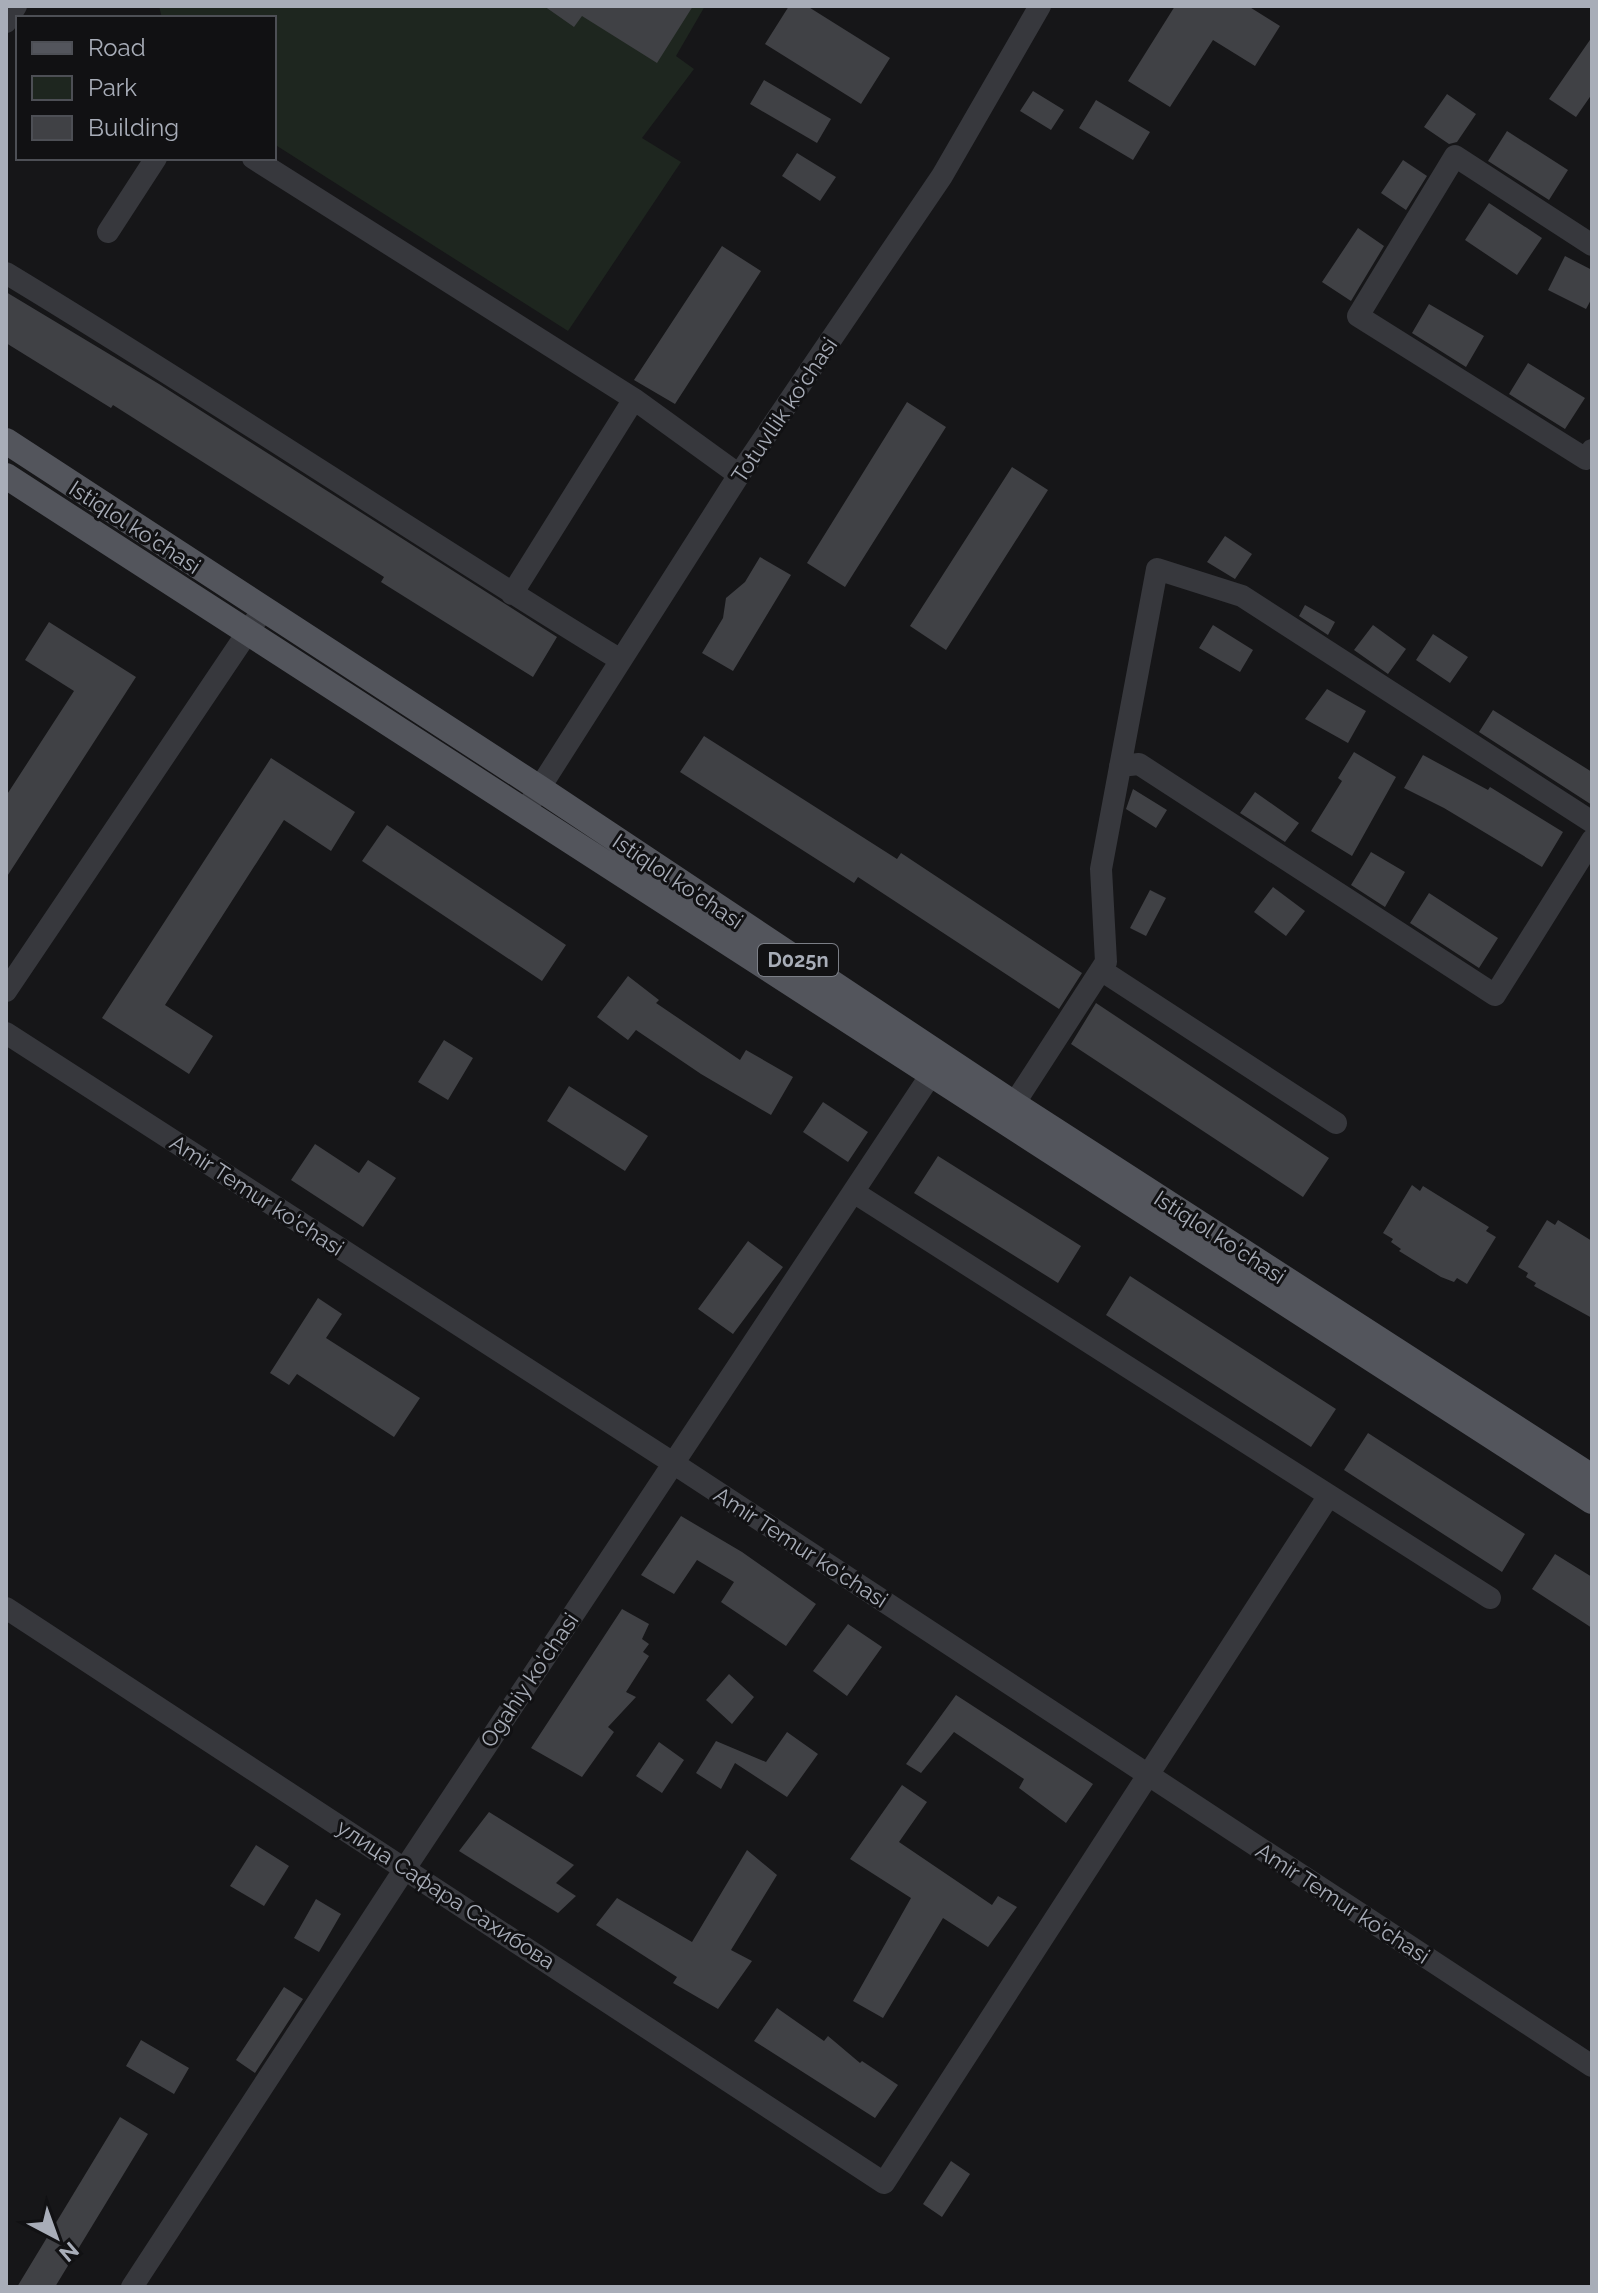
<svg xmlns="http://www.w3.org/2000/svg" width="1598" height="2293" viewBox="0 0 1598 2293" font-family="Raleway,sans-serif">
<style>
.green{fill:#1e261f}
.building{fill:#404145}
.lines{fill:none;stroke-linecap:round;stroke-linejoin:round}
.minor{stroke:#37383d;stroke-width:22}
.major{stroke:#53555c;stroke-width:26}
.labels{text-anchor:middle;stroke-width:6;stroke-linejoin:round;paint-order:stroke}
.shield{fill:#111113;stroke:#7b7e86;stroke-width:2}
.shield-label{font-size:20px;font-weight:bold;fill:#a8adb8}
.street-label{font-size:22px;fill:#a8adb8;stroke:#111113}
</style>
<rect width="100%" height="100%" fill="#161618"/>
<path class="green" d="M159,6H705L676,56L694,69L642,138L681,162L568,331L274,144V18H162Z"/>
<path class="building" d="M544,6H693L657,63L582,16L574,27Z
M789,6H807L890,58L861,104L765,44Z
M1175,6H1248L1280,26L1255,66L1213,40L1170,107L1128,81Z
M1592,37V94L1576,117L1549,99Z
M764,80L831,119L817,143L750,104Z
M1033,91L1064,110L1051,130L1020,111Z
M1447,94L1476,114L1457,142L1449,144L1424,127Z
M1096,100L1150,132L1133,160L1079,128Z
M1507,131L1568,170L1549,200L1488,161Z
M797,153L836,177L820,201L782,176Z
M1403,160L1427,176L1406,210L1381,193Z
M1489,203L1542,238L1517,275L1465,240Z
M1358,228L1384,246L1351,301L1322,282Z
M722,246L761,271L675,404L634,380Z
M1565,256L1592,270V298L1586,309L1548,290Z
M6,292L159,384L557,637L533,677L381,582L384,577L113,405L111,408L6,343Z
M1429,304L1484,336L1466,367L1412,333Z
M1528,363L1585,398L1565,429L1509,394Z
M907,402L946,427L845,587L807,563Z
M1012,467L1048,490L946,650L910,626Z
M1225,536L1252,554L1235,579L1207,562Z
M760,557L791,575L733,671L702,653L723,618L726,598L745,582Z
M1305,605L1335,622L1328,635L1299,616Z
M49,622L136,677L6,878V796L74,691L25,660Z
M1213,625L1253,650L1240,672L1199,648Z
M1373,625L1406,649L1388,674L1354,650Z
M1433,634L1468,657L1450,683L1416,660Z
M1327,689L1366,711L1348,743L1305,719Z
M1493,710L1592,772V805L1479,732Z
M704,736L897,859L901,853L1082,973L1059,1009L858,877L854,883L680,772Z
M1354,752L1396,777L1352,856L1311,831L1342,781L1338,778Z
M1423,755L1488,790L1490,787L1563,832L1542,867L1444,808L1404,788Z
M271,758L355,812L331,851L284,820L165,1005L213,1036L189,1074L102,1018Z
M1133,789L1167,810L1156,828L1126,809Z
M1255,792L1299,823L1285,842L1240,813Z
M387,825L566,945L542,981L362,861Z
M1371,852L1405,872L1385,907L1351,885Z
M1273,887L1305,911L1286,936L1254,912Z
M1150,890L1166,898L1146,936L1130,928Z
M1429,893L1498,938L1479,968L1410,923Z
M628,976L659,1000L656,1003L740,1060L746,1050L793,1077L771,1115L701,1074L636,1030L628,1040L597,1017Z
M1096,1003L1329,1158L1303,1197L1071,1044Z
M444,1040L473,1058L448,1100L418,1082Z
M569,1086L648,1136L625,1171L547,1121Z
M823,1102L868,1132L848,1162L803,1132Z
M315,1144L359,1173L368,1160L396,1178L363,1227L291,1180Z
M938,1156L1081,1246L1058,1283L914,1193Z
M1412,1185L1420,1191L1423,1186L1489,1227L1486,1231L1496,1237L1467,1284L1457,1278L1454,1282L1441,1277L1399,1251L1401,1249L1391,1242L1393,1239L1383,1233Z
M1547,1220L1555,1225L1558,1220L1592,1241V1318L1534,1286L1536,1283L1526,1277L1528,1273L1518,1267Z
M748,1241L783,1267L733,1334L698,1309Z
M1130,1276L1336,1409L1311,1447L1106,1315Z
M318,1298L342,1314L326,1338L420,1398L394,1437L297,1374L289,1385L270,1373Z
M1368,1433L1525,1534L1502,1572L1344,1470Z
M681,1516L742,1552L816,1604L786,1646L721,1602L734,1582L697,1560L674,1594L641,1575Z
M1555,1554L1592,1577V1628L1532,1589Z
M622,1609L649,1624L642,1639L649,1644L643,1652L649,1656L626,1692L636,1697L608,1727L614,1732L582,1777L531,1748Z
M848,1624L882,1647L847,1696L813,1671Z
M729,1674L754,1697L732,1724L706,1700Z
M956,1695L1093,1784L1066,1823L1019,1788L1024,1779L954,1732L921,1773L906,1764Z
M787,1732L818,1754L787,1797L735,1763L721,1789L696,1773L716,1741L766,1762Z
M659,1742L684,1760L662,1793L636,1776Z
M902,1785L927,1802L899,1842L992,1905L998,1896L1017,1907L988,1947L943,1918L883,2018L853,2001L911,1898L850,1859Z
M489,1812L574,1865L556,1883L576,1896L558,1913L459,1851Z
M256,1845L289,1866L264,1906L230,1886Z
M747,1850L777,1875L731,1950L752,1961L718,2009L673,1983L677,1977L596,1925L617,1898L692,1942Z
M316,1899L341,1914L319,1952L294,1938Z
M284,1987L303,1999L255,2073L236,2060Z
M777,2008L824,2041L828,2036L860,2063L862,2061L898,2085L875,2118L754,2041Z
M141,2040L189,2068L174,2094L126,2066Z
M120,2117L148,2134L55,2287H17Z
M951,2161L970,2174L942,2217L923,2204Z"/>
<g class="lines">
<path class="minor" d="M6,22L16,6
M253,158L634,399L739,475
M108,232L156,158
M1592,245L1455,156L1358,316L1586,459L1592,450
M6,273C213,398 413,533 619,659
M512,594L634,399
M1120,766L1139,764L1495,995L1592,840
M530,803L739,475L942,176L1040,6
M1101,970L1336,1123
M6,991L262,611
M6,1033L673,1463L1592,2066
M1014,1104L1106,962L1101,869L1157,569L1242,596L1592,822
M855,1193L1490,1598
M6,1608L884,2183L1328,1497
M132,2287L406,1867L930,1076"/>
<path class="major" d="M6,441L539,788L1014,1104L1592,1477
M6,476L1592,1501"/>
</g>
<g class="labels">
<rect class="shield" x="758" y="944" width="80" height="32" rx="6"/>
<g class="shield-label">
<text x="798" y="967">D025n</text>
</g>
<g class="street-label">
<text transform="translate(784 410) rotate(-56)" y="8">Totuvllik ko'chasi</text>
<text transform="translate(135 527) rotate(33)" y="8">Istiqlol ko'chasi</text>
<text transform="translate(678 881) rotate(34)" y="8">Istiqlol ko'chasi</text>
<text transform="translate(257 1195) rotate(33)" y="8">Amir Temur ko'chasi</text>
<text transform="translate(1220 1237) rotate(33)" y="8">Istiqlol ko'chasi</text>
<text transform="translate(801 1547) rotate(33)" y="8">Amir Temur ko'chasi</text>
<text transform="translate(529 1680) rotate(-56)" y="8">Ogahiy ko'chasi</text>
<text transform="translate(446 1894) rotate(33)" y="8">улица Сафара Сахибова</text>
<text transform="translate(1343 1903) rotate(33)" y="8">Amir Temur ko'chasi</text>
</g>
</g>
<rect width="1598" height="2293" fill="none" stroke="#a8adb8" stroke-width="16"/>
<rect x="16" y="16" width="260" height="144" fill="#111113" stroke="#4d4f55" stroke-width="2"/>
<rect x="32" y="42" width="40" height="12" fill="#53555c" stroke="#4d4f55" stroke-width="2"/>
<text x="88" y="56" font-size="24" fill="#a8adb8">Road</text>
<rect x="32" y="76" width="40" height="24" fill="#1e261f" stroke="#4d4f55" stroke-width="2"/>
<text x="88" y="96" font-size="24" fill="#a8adb8">Park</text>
<rect x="32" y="116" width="40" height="24" fill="#404145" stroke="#4d4f55" stroke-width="2"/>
<text x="88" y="136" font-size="24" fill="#a8adb8">Building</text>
<g transform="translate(56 2237) rotate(139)" stroke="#111113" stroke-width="6" paint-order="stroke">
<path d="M0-6L14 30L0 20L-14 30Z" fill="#a8adb8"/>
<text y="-12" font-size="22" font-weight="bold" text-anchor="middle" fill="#a8adb8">N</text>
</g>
</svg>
